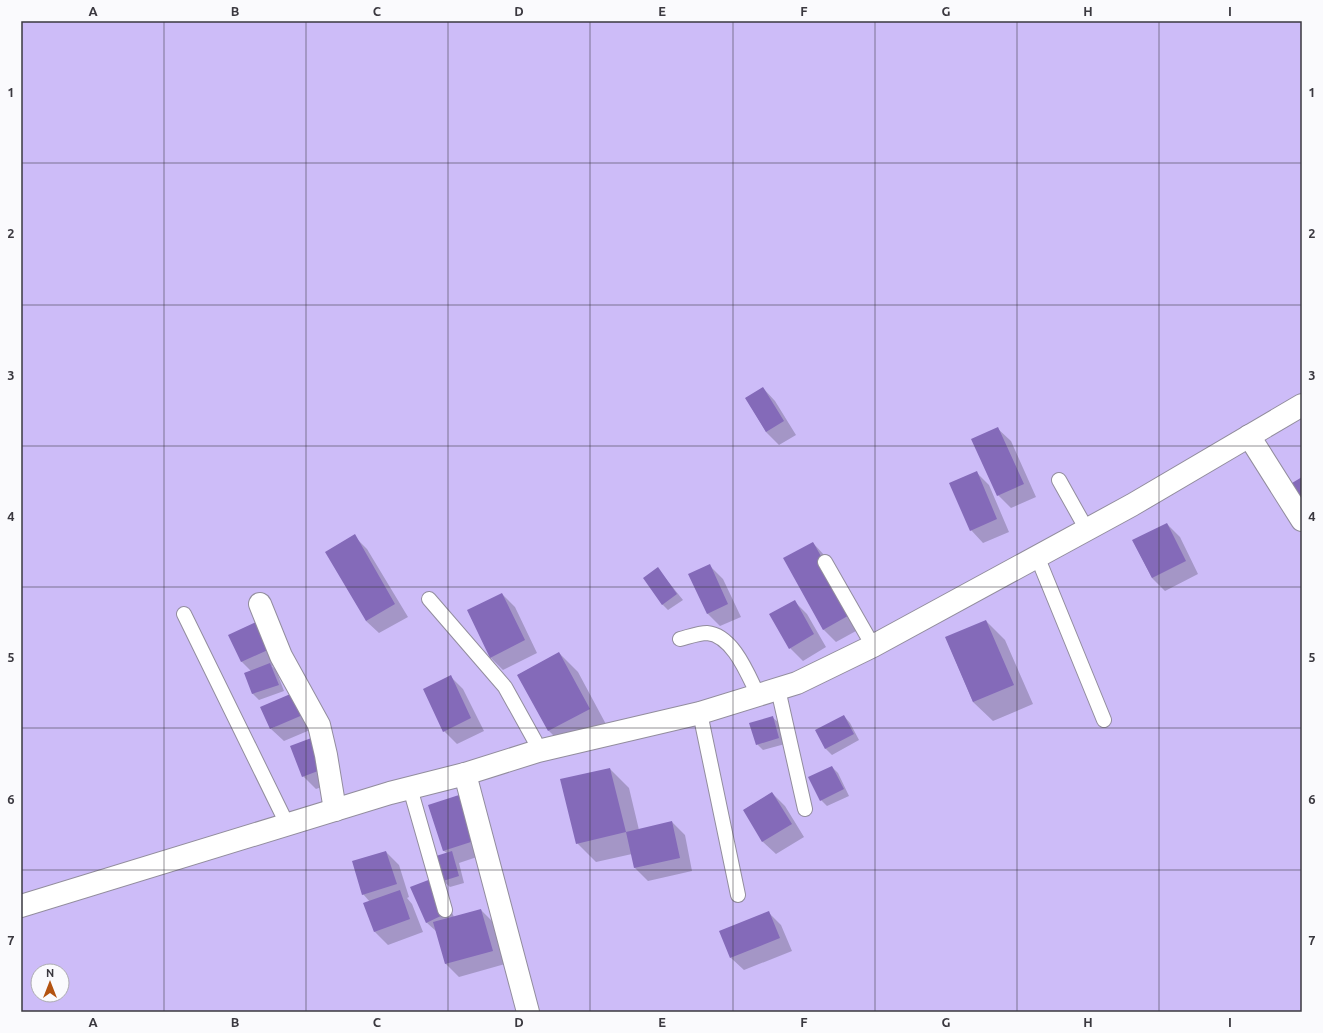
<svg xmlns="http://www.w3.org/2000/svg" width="1323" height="1033" viewBox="0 0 1323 1033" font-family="Ubuntu,sans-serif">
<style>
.green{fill:#cdbcf8;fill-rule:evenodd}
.shadow{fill:#0003}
.building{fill:#846ab9}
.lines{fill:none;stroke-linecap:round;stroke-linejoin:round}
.service-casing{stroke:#928d9d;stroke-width:16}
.minor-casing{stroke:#928d9d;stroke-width:24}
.tertiary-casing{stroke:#928d9d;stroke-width:24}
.service{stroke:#fff;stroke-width:14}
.minor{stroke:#fff;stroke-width:22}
.tertiary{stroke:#fff;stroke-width:22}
.grid{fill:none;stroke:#3a383f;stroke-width:1;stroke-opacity:0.55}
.neatline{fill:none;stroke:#3a383f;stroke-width:1.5}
.grid-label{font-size:13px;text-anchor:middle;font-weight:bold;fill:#3a383f}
</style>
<rect width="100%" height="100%" fill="#fafafd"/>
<path class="green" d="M21,21H1302V1012H21ZM38,971H62V995H38Z"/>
<path class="shadow" d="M763,388L775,401L796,435L779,445L766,432L746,398Z
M998,429L1011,441L1036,497L1011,508L998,495Z
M977,473L989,485L1009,532L983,543L971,530Z
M1167,524L1180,537L1198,574L1165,591L1152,578L1133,541Z
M354,536L367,549L408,617L379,633L366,621Z
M813,543L825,556L865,626L836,642L823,629Z
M710,566L723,579L741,617L720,626L707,613Z
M658,569L683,600L668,610L662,604Z
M502,594L515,607L537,653L503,670L490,657Z
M794,601L807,614L826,647L803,661L790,648Z
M986,621L1005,640L1033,704L993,721L973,702L946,638Z
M258,622L282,662L272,666L276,670L284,691L259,700L253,694L245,673L251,671L241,661Z
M559,653L578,672L608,728L568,750L549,731L518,675Z
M451,677L463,689L484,731L457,744L444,731Z
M308,706L317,727L284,741L271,729Z
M844,716L850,723L859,740L832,755L826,749L816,731Z
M772,717L779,723L785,744L763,750L757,744Z
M326,751L338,781L316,789L303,776Z
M832,767L838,773L849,796L827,806L821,800Z
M610,769L629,788L639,830L672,822L685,835L692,871L648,881L635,868L632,854L596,862L577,843Z
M772,793L785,806L804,837L776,854L763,842L744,810Z
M458,796L471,809L486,854L459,863L464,883L450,887L443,881L447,853L444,851L429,806Z
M386,852L399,865L409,897L407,898L412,904L423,932L388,945L375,932L365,904L370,902L363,894Z
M443,893L454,917L481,910L494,923L505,964L459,977L446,964L437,932L426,922Z
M768,912L781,925L792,951L744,970L731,958Z"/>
<path class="building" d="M763,387L784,421L766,432L745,398Z
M998,427L1024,484L997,496L971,439Z
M977,471L997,519L970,531L949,483Z
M1302,477V511L1287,486Z
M1167,523L1186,561L1152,578L1132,540Z
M355,534L395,604L366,621L325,552Z
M813,542L853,613L823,630L783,558Z
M710,564L728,604L707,614L688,574Z
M658,567L677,594L662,605L643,578Z
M502,593L525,640L490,658L467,610Z
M795,600L814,634L789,649L769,614Z
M986,620L1014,685L973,702L945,637Z
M258,621L270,649L241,662L228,635Z
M559,652L590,709L548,731L517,675Z
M270,663L279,685L252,694L244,673Z
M451,675L471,718L443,732L423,689Z
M295,692L305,714L270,729L260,707Z
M844,715L854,734L825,749L815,730Z
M773,716L779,738L756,745L749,723Z
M314,737L326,768L302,777L290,746Z
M832,766L844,789L820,801L808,777Z
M610,768L626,832L576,844L560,779Z
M772,792L792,824L762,842L743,810Z
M459,795L474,841L443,851L428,805Z
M672,821L680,858L634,868L626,832Z
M386,851L397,884L362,895L352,861Z
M452,851L459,876L443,881L436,856Z
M431,879L445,914L426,923L410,887Z
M400,890L410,919L374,932L363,903Z
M481,909L493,951L445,964L433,922Z
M769,911L780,938L730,958L719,931Z"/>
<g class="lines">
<g class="service-casing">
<path id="service" d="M1059,480L1087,530
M1037,556L1104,720
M825,562L873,646
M429,599L505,687L535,741L538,751
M184,614L287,824
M680,639C688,637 699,633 707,633C733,635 748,675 758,695
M778,689L805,809
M700,713L738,895
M410,788L445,910"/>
</g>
<g class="minor-casing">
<path id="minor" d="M1249,436L1302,520
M260,604L281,656L319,725L326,755L335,810
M465,774L528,1012"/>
</g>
<g class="tertiary-casing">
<path id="tertiary" d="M21,906L390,793L465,774L538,751L700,713L797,683L873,646L1132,505L1302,405"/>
</g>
<use href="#service" class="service"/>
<use href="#minor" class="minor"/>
<use href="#tertiary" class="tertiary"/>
</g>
<path class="grid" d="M164,21V1012M306,21V1012M448,21V1012M590,21V1012M733,21V1012M875,21V1012M1017,21V1012M1159,21V1012M21,163H1302M21,305H1302M21,446H1302M21,587H1302M21,728H1302M21,870H1302"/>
<rect width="1323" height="1033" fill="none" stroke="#fafafd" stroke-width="44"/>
<g transform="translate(50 983)"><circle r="19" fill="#fafafd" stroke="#adacb1"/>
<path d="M0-3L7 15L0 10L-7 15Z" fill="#b35210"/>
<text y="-6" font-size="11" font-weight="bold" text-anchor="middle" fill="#3a383f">N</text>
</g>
<rect x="22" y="22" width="1279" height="989" class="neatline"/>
<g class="grid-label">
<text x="93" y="16">A</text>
<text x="235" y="16">B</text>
<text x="377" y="16">C</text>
<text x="519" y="16">D</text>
<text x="662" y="16">E</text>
<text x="804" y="16">F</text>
<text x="946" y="16">G</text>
<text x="1088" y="16">H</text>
<text x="1230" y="16">I</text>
<text x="11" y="97">1</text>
<text x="1312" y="97">1</text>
<text x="11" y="238">2</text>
<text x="1312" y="238">2</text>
<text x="11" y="380">3</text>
<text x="1312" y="380">3</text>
<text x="11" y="521">4</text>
<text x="1312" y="521">4</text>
<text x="11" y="662">5</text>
<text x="1312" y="662">5</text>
<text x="11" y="804">6</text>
<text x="1312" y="804">6</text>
<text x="11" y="945">7</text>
<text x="1312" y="945">7</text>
<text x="93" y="1027">A</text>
<text x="235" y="1027">B</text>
<text x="377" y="1027">C</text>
<text x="519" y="1027">D</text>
<text x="662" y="1027">E</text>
<text x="804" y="1027">F</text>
<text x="946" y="1027">G</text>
<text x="1088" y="1027">H</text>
<text x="1230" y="1027">I</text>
</g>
</svg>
